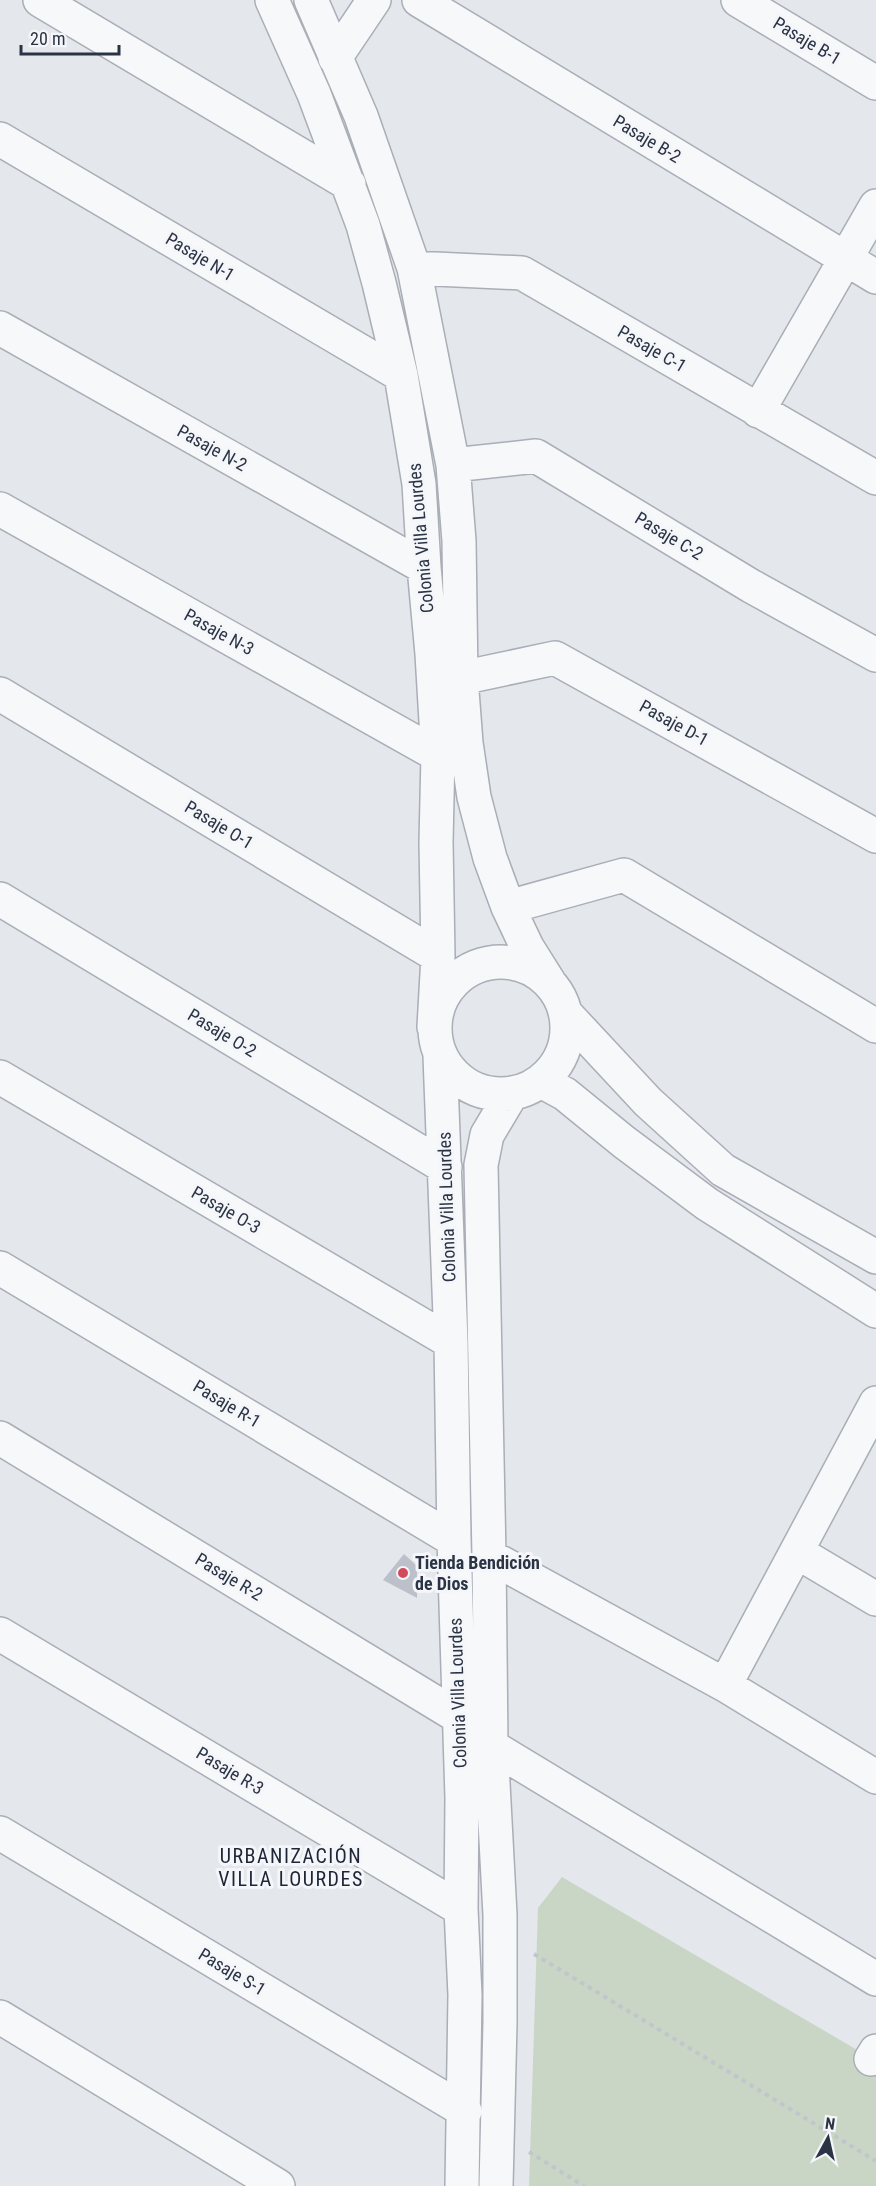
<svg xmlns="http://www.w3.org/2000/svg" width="876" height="2186" viewBox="0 0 876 2186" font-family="'Roboto Condensed',sans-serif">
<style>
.green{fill:#c9d6c5}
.building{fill:#bbc0ca}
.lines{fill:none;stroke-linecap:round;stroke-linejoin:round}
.minor-casing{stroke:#a9aeb7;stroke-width:36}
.path{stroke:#c2c5cb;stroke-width:4;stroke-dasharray:4.5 4.5;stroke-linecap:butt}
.minor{stroke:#f7f8fa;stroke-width:33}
.poi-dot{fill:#d1495b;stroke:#f4f6f9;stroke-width:2}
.labels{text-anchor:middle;stroke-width:6;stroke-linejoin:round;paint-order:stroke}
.street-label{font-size:18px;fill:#2b3445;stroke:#f4f6f9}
.poi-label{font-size:18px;font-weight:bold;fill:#2b3445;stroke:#f4f6f9;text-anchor:start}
.neighbourhood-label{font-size:20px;letter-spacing:1.5px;fill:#1d2536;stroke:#f4f6f9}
</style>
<rect width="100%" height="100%" fill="#e4e7ec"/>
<path class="green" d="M562,1877L876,2061V2186H529L538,1908Z"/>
<path class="building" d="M404,1554L417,1566V1598L383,1580Z"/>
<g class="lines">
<g class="minor-casing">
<path id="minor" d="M40,0L349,184
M272,0L314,94L363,225L379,283L401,375L419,484L424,567L432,654L438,755L436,842L438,956L434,1027
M311,0L361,116L414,268L453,465L459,541L461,678L466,743L474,797L490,858L508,907L527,947L549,982
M419,0L876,277
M738,0L876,83
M335,58L374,0
M0,139L401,375
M414,268L522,273L876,478
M0,328L424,567
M758,411L876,206
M453,465L536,456L751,586L876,655
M0,509L438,755
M461,678L555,658L876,836
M0,694L438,956
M0,899L445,1167
M508,907L624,875L876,1026
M435 1028a66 66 0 1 1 132 0a66 66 0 1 1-132 0Z
M566,1014L648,1102L723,1170L876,1257
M440,1056L451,1342L454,1540L462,1798L461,1909L465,1995L462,2186
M0,1077L451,1342
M541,1081L565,1094L624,1142L707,1204L876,1311
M0,1268L454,1540
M0,1438L459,1717
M797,1552L876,1599
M489,1556L725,1685L876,1777
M0,1634L461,1909
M725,1685L876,1403
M491,1746L876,1979
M0,1833L465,2111
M0,2017L278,2186
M871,2059L876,2051
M496,2186L500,2023V1915L491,1746L489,1556L481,1165L487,1135L512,1093"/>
</g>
<path class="path" d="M534,1954L876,2161
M529,2152L584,2186"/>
<use href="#minor" class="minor"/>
</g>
<circle class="poi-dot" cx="403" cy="1573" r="6"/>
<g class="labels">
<g class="street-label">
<text transform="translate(807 41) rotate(31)" y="6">Pasaje B-1</text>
<text transform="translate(647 139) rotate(31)" y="6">Pasaje B-2</text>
<text transform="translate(200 257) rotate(31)" y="6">Pasaje N-1</text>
<text transform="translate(652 349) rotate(30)" y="6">Pasaje C-1</text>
<text transform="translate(212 448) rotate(29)" y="6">Pasaje N-2</text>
<text transform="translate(669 536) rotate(31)" y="6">Pasaje C-2</text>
<text transform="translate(421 538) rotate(-95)" y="6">Colonia Villa Lourdes</text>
<text transform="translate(219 632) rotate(29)" y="6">Pasaje N-3</text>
<text transform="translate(674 723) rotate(29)" y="6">Pasaje D-1</text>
<text transform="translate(219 825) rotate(31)" y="6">Pasaje O-1</text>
<text transform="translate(222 1033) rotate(31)" y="6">Pasaje O-2</text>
<text transform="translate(447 1207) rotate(-92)" y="6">Colonia Villa Lourdes</text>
<text transform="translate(226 1210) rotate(30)" y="6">Pasaje O-3</text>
<text transform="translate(227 1404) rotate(31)" y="6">Pasaje R-1</text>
<text transform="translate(229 1577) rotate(31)" y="6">Pasaje R-2</text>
<text transform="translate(458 1693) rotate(-92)" y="6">Colonia Villa Lourdes</text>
<text transform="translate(230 1771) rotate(31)" y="6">Pasaje R-3</text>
<text transform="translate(232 1972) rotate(31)" y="6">Pasaje S-1</text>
</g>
<g class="poi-label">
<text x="415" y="1569">Tienda Bendición<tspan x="415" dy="21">de Dios</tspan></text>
</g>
<g class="neighbourhood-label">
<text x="291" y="1863">URBANIZACIÓN<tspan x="291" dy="23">VILLA LOURDES</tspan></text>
</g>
</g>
<g transform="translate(828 2138) rotate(8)" stroke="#f4f6f9" stroke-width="4.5" paint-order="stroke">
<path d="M0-4.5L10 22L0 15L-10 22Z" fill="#2b3445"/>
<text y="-9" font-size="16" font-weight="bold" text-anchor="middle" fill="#2b3445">N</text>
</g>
<path d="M21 45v9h98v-9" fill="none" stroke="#2b3445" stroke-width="3"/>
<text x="30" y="45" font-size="18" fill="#2b3445" stroke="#f4f6f9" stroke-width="4.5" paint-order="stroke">20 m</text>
</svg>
